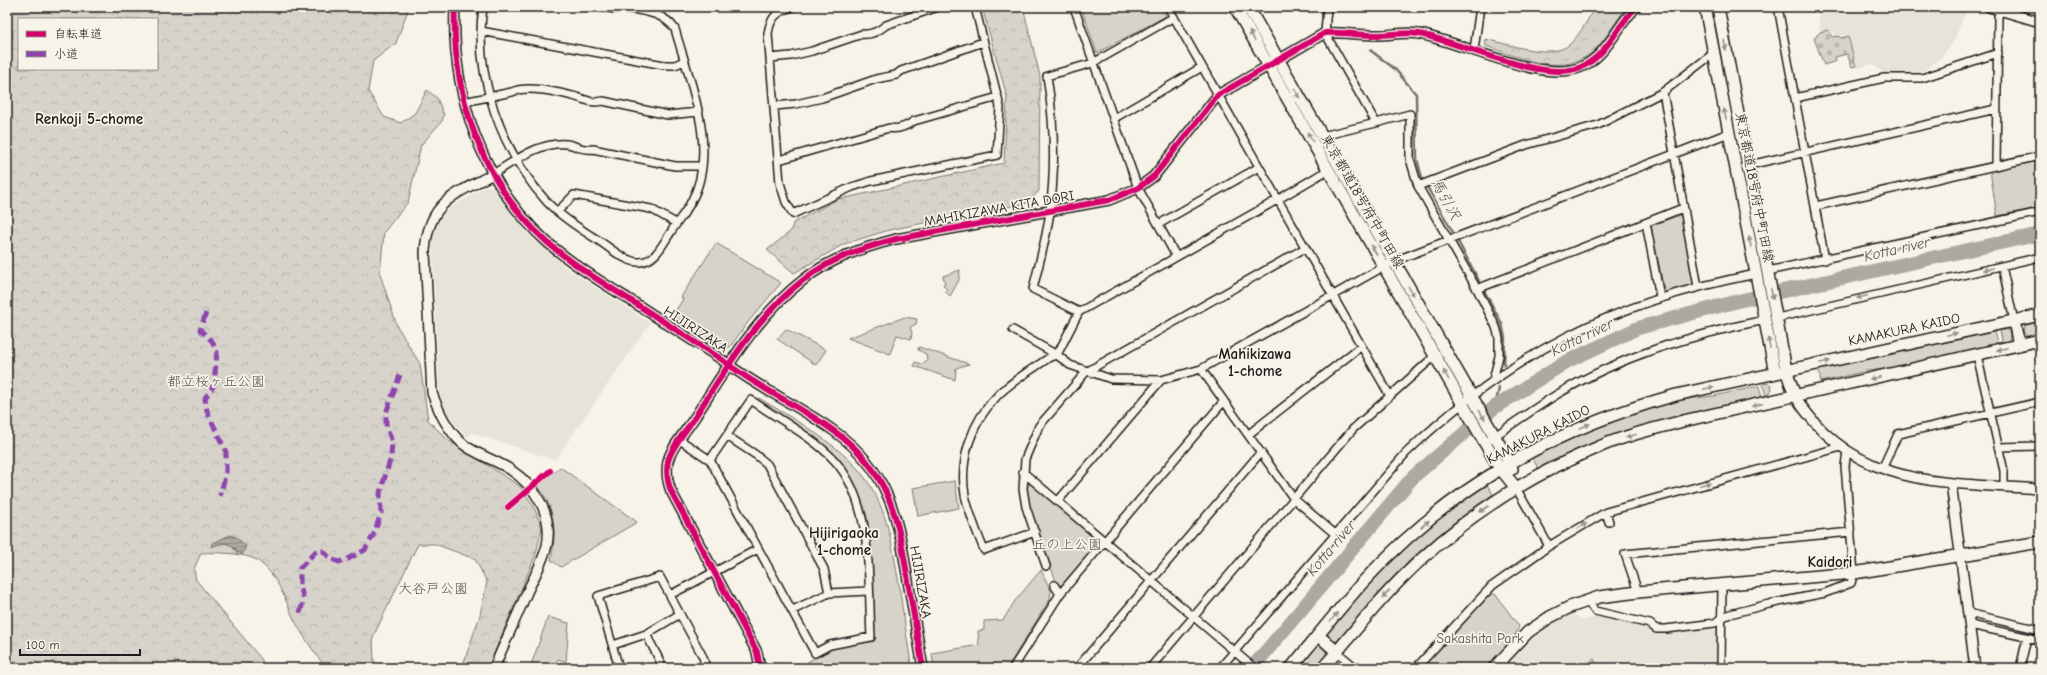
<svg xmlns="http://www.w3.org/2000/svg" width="2047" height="675" viewBox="0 0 2047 675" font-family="'Comic Neue','Klee One',sans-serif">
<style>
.built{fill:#e6e3d9}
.green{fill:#d7d3cb;stroke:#7a7874}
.forest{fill:url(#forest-crowns);stroke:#7a7874;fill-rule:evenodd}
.cemetery{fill:url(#cemetery-stones);stroke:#7a7874}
.water{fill:url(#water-rules);stroke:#72716c}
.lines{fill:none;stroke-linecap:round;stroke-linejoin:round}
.stream{stroke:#72716c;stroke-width:2.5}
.river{stroke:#aca9a2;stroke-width:14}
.minor-casing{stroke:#1c1c1c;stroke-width:10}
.tertiary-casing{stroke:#1c1c1c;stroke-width:12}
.primary-casing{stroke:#1c1c1c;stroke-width:14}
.minor{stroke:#f7f3e8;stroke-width:7}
.tertiary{stroke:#f7f3e8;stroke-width:9}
.primary{stroke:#f7f3e8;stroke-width:11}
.quiet{stroke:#8e44ad;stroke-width:5;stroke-dasharray:10 5;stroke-linecap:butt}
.cycleway-casing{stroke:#f7f3e8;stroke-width:8}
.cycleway{stroke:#d6006c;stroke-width:6}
.oneway{fill:#94928c}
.labels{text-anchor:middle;stroke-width:3.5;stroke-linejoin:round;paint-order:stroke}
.street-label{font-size:14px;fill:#1c1c1c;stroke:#f7f3e8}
.park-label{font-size:14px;fill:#545351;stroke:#f7f3e8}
.neighbourhood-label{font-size:15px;font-weight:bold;fill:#1c1c1c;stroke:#f7f3e8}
.water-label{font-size:15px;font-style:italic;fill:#565452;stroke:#f7f3e8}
</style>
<defs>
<pattern id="forest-crowns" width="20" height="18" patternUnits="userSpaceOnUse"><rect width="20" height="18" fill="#d7d3cb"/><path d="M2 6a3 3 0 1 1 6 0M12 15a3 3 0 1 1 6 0" fill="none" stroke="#b8b5ae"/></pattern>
<pattern id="cemetery-stones" width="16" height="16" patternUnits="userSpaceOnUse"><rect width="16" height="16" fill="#d7d3cb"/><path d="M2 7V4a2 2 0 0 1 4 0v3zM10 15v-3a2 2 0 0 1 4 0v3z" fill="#b8b5ae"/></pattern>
<pattern id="water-rules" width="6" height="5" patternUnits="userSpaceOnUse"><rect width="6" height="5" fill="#aca9a2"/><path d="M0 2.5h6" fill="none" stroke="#8b8983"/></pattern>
</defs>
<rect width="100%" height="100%" fill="#f7f3e8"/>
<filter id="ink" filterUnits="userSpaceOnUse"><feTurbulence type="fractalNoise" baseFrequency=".025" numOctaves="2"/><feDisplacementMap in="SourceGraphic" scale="8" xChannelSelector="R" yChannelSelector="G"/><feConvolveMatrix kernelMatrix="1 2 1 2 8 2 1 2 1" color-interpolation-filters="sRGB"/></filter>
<g filter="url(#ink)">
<path class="built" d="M1818,7H1961L1967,9L1953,43L1940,58L1921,74H1885L1872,64L1858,68L1848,35H1836L1831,30L1820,31Z
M487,186L493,187L526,232L565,267L650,323L555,460L472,433L467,437L456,426L444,409L439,389L432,238L437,224L448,209Z
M1571,613L1583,620L1603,616L1648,627L1651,633L1709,628L1717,631V668H1502L1512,654L1557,619Z"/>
<path class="green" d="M1081,7H1160L1166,16L1097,53Z
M2040,161V208L1997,216L1990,171Z
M1682,214L1693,284L1665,294L1651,226Z
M716,243L781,283L749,321L730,347C727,347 723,349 720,348C707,344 686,323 673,315L683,299L681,297Z
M960,270L959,280L950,296L945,291L947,290L943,284L945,283L943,276Z
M905,317L917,319L916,324L910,327L912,333L911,339L897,335L890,354L848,338Z
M2040,319V336L2032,337L2026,336L2023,331C2026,322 2032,321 2040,319Z
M1999,327L2006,328L2010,334L2009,341L2003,345Z
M786,329L826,350L816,365L777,339Z
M1993,329L1998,345L1902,367L1866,371L1821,382L1818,368Z
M919,347L969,364L956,368L955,380L914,366L915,362L922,364L927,360L926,354L918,350Z
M1768,383L1771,385L1772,389L1766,397L1763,384Z
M1759,386L1762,399L1624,431L1538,468L1531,456L1561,441L1627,415L1679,400L1714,396Z
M759,398C793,419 831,439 858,469C887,502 892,544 899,585C903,612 907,638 911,664L904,667L892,668H797L830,649L874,641L868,522C856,463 804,432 758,400Z
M560,467L637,522L561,567L551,560C557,533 555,508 538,486Z
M955,481L959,508L918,516L913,488Z
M1486,483L1493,494C1459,518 1425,544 1396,574C1375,595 1356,619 1337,641L1333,642L1327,637L1328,632C1347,609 1367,585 1388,563C1418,533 1452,507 1486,483Z
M1031,484L1097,539L1096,544L1064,586L1057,584L1028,504L1026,486Z
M1041,570L1051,591L1050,599L1007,668H934L932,653L979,645L978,631L984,630V621L1003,620L1015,601Z
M1488,594H1495L1519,626C1516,639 1495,656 1486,668H1421Z
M548,617L569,623L566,662L558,659L554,668H530Z
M1321,644L1325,645L1326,655L1315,668H1298L1316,646Z
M1594,659L1599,668H1581Z"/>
<path class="forest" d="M7,7H409L396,43L373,61L368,91L384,117L401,123L415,113L427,90L437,98L444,115L442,121L421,145L408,202L384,232L380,274L397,326L420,364L428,420L448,440L520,486L533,505L542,527L536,554L488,668H462L480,615L487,582L475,559L435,544H418L373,637L374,661L380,668H326C314,652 302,635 293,617C284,597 277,574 258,561C247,553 214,552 201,553L194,569L196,580L262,660L263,668H7V50L11,43L13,33L7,31ZM19,19H157V69H19ZM236,537L238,553L229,544L223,543Z
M982,7H1023L1040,76L1039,191L1028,203L991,210L979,209L959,212L950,218L889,230L844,244L794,273L767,250L791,231L793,223L836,200L1004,163L1007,97Z
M1595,7H1627C1616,20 1607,37 1596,49C1565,79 1521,58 1486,46L1485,39C1505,43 1551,60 1569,45C1580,35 1588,19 1595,7Z"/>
<path class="cemetery" d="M1829,30L1832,37L1839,36L1841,38L1848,36L1856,66L1852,67L1847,54L1835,57L1836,61L1824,65L1814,38L1820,32Z"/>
<path class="water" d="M230,535L236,537L246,546L242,555L229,544L223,543L211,547L212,543Z"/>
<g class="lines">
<path class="stream" d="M1370,50L1395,69L1416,94L1417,159L1422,178L1454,234L1502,324L1505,338L1504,365
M1495,407L1499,388"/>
<path class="river" d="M1252,668L1413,477L1495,407L1566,362L1638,328L1738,301L2040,234"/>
<g class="minor-casing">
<path id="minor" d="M483,7C473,75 502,152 547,202C561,217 580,229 598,240C609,247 626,263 640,262C656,261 663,243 671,232C677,222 686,212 691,202C720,151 689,80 675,29C663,11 640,11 620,7L614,9L604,7
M792,7C777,12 770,17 768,34L780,183L786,202L793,214L852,187L871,181L997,155L1000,107L975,7
M1074,7L1138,188L1176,256
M1168,7L1390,396
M1327,7L1325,33L1376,123L1410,114V159L1418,186L1477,289L1496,327L1499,338V356L1493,380
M1778,7L1825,260
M1174,17L1093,63L1047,76C1054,120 1056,165 1050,211C1047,237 1039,263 1033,289L1079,312L1277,200L1328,170
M481,31L664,65H675L684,61
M1474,50L1480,7
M770,58L791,56L812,51L862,34C870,35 879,31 886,25L938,7
M1663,92L1698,287
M1795,98L1884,78H1922L1998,53
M464,102L512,92C527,85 556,92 573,96C584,99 591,104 603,101L668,115L698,112
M775,106L796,104L822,98L876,79L896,75L901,71L983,42
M1113,119L1202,67
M1322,136L1376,123
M779,160L889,128C898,130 907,126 914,121L998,97
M1996,165L1998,17L2001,7
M1745,166L1996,109
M493,174C515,161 540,141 567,144C577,145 580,151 593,149L675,166H702
M1418,186L1526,145L1598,125L1663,92L1714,53
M1816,206L2040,156
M558,211L574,195L651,209L676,223
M1646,223L1660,297
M1159,224L1259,167
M2002,266L2014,321
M1768,271L2040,212
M1477,289L1683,208
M1777,318L2040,257
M1013,330L1057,355L1070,365L1111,379L1161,380L1201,369L1394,261L1729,133
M1977,355L2004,471V487
M1201,369L1294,499L1335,534
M1249,434L1360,347
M727,436L756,455L767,464L824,569L829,593
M680,440L710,460L815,653L830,645L871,637C868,581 874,505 835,461C812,436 778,419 751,400L710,460
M1485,443C1508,427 1532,410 1556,395C1620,356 1692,335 1765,320
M1998,447L2040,446
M1882,469L1898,434L2040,402
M1023,472L1254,668
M1516,488L1549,546
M1058,501L1161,380
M1606,512L1609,522
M1035,532L984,550C977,532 969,514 965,495C959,459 972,421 998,395C1013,380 1033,369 1050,357L1057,355L1079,312
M1046,566L1026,507L1023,489L1025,459L1039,426L1086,372L1305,248
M1054,585L1060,594
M1638,592L1625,554L1851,532
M670,595L758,549
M1587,601L1595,611L1650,624L1656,629H1666L1715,623L1721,618L1730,614L1769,604L1825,593L1851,583L1854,573L1845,466L1847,451
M793,610L829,593L868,591
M1968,613L2040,630
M1970,625L2040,640
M646,634L660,661L662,668
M613,645L646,634L680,614
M1337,652L1356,668
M619,668L598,596L660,577L703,657L706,668
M1013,668L1060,594L1224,401
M1077,668L1261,452
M1150,668L1353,429L1437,354
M1220,668L1406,453C1512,352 1613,302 1756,274
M1416,668L1492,586L1549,546L1606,512L1841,447
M1721,668L1722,584
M2020,668L2027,638"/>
</g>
<g class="tertiary-casing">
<path id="tertiary" d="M455,7C451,93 482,184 547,242C572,264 599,281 627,298C658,318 690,339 721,359C756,387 798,405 834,431C890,471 898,518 908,581C913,610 918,639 923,668
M1989,7L2040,22
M493,174C454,195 428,202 425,252L432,393C439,412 447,430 463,444C477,455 496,460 511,470C536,487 553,515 547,545C543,561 535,576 528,590C517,616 505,642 494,668
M1795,396C1853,489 1943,482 2040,489
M1951,483L1975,668
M760,668L757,652L671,491C667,481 666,472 668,461C672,446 686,431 695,417C726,369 756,317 802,281C829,259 862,248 896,239L1109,200L1138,188L1154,176L1218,95L1325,33C1342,32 1357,35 1374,35C1388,36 1405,31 1419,34C1462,42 1542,84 1581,67C1607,56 1617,26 1636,7"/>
</g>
<g class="primary-casing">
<path id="primary" d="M1235,7L1493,457L1500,468L1516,488
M1248,7L1510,463L1512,469
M1705,7L1775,373
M1718,7L1786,370L1795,396
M2014,321L2019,345
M1318,635L1337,652
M1291,668C1315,639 1338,610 1363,582C1450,487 1553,429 1676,395L2040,315
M1323,668C1349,638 1373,607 1401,579C1457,522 1525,477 1599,447C1625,435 1654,429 1683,421L2040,340
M1494,668L1528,632L1550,617L1570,607L1599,597L1638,592L1854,573L2040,542"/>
</g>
<use href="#minor" class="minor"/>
<use href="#tertiary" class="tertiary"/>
<use href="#primary" class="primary"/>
<path class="quiet" d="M206,313L200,330L212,341L217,352L214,385L205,398L207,411L226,452V473L220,496
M300,613L304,599L300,587V568L316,551H323L331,559L339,562L348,559L365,550L374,534L381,513L380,493L391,457L392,442L386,424V413L400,375"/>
<g class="cycleway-casing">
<path id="cycleway" d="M455,7C451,93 482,184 547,242C572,264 599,281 627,298C658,318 690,339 721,359C756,387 798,405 834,431C890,471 898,518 908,581C913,610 918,639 923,668
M508,507L550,471
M760,668L757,652L671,491C667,481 666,472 668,461C672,446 686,431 695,417C726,369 756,317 802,281C829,259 862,248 896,239L1109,200L1138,188L1154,176L1218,95L1325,33C1342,32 1357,35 1374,35C1388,36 1405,31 1419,34C1462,42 1542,84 1581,67C1607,56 1617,26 1636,7"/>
</g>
<use href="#cycleway" class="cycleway"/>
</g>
<defs><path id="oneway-solid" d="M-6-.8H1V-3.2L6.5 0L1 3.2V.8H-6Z"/></defs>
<g class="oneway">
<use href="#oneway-solid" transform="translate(1252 36) rotate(-120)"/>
<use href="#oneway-solid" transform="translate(1725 45) rotate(79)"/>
<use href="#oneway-solid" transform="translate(1297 93) rotate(60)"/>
<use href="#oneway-solid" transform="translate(1725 114) rotate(-101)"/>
<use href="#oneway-solid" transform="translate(1310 137) rotate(-120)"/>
<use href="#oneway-solid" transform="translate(1750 242) rotate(-101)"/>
<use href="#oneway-solid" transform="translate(1374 250) rotate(-120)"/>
<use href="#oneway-solid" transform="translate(1988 269) rotate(168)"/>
<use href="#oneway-solid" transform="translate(1411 291) rotate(60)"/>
<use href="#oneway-solid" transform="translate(1772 294) rotate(79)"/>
<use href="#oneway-solid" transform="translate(1862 297) rotate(167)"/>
<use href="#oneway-solid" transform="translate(1952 334) rotate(-12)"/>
<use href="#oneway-solid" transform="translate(1769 343) rotate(-101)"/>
<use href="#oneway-solid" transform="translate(2002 349) rotate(167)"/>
<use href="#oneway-solid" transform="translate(1825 362) rotate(-12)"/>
<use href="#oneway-solid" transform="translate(1446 375) rotate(-120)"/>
<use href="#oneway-solid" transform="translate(1875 378) rotate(167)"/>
<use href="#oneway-solid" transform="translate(1709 388) rotate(-13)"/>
<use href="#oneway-solid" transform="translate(1757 405) rotate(167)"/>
<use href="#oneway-solid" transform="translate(1482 415) rotate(59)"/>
<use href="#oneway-solid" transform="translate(1585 426) rotate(-24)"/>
<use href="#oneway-solid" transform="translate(1631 436) rotate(163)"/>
<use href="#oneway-solid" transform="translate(1705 484) rotate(-15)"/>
<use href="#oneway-solid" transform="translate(1484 509) rotate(146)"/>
<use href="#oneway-solid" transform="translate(1425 524) rotate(-40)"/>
<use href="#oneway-solid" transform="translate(1582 526) rotate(-31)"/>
<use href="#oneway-solid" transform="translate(1386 594) rotate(134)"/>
<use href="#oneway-solid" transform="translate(1334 617) rotate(-50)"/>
</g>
</g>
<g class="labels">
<g class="street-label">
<text transform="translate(1755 187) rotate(79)" y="5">東京都道18号府中町田線</text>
<text transform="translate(1363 201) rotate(60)" y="5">東京都道18号府中町田線</text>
<text transform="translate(999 208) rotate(-10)" y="5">MAHIKIZAWA KITA DORI</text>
<text transform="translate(696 329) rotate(33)" y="5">HIJIRIZAKA</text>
<text transform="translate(1904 329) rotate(-12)" y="5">KAMAKURA KAIDO</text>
<text transform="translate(1538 434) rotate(-27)" y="5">KAMAKURA KAIDO</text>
<text transform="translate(921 582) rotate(80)" y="5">HIJIRIZAKA</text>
</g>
<g class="park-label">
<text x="216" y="386">都立桜ヶ丘公園</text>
<text x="1067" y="549">丘の上公園</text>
<text x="433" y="593">大谷戸公園</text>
<text x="1480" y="643">Sakashita Park</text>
</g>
<g class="neighbourhood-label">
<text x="89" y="124">Renkoji 5-chome</text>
<text x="1255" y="359">Mahikizawa<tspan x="1255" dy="17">1-chome</tspan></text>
<text x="844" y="538">Hijirigaoka<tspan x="844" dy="17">1-chome</tspan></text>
<text x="1830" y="567">Kaidori</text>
</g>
<g class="water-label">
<text transform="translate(1446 199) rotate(61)" y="5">馬引沢</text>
<text transform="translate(1897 249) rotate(-13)" y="5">Kotta river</text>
<text transform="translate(1582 337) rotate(-26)" y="5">Kotta river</text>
<text transform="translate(1331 548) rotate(-50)" y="5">Kotta river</text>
</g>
</g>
<rect width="2047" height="675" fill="none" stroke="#f7f3e8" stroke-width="24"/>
<rect x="12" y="12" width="2023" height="651" fill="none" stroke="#1c1c1c" stroke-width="1.5" filter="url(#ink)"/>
<rect x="18" y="18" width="140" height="52" fill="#f7f3e8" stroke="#9f9d96"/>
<rect x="26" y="31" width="20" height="6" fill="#d6006c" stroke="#9f9d96"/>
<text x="54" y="38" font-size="12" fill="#1c1c1c">自転車道</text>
<rect x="26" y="51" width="20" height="6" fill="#8e44ad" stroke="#9f9d96"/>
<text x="54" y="58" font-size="12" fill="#1c1c1c">小道</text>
<path d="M20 649v6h120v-6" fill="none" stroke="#1c1c1c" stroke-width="2"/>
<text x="26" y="649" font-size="12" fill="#1c1c1c" stroke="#f7f3e8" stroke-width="3" paint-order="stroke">100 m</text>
</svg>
